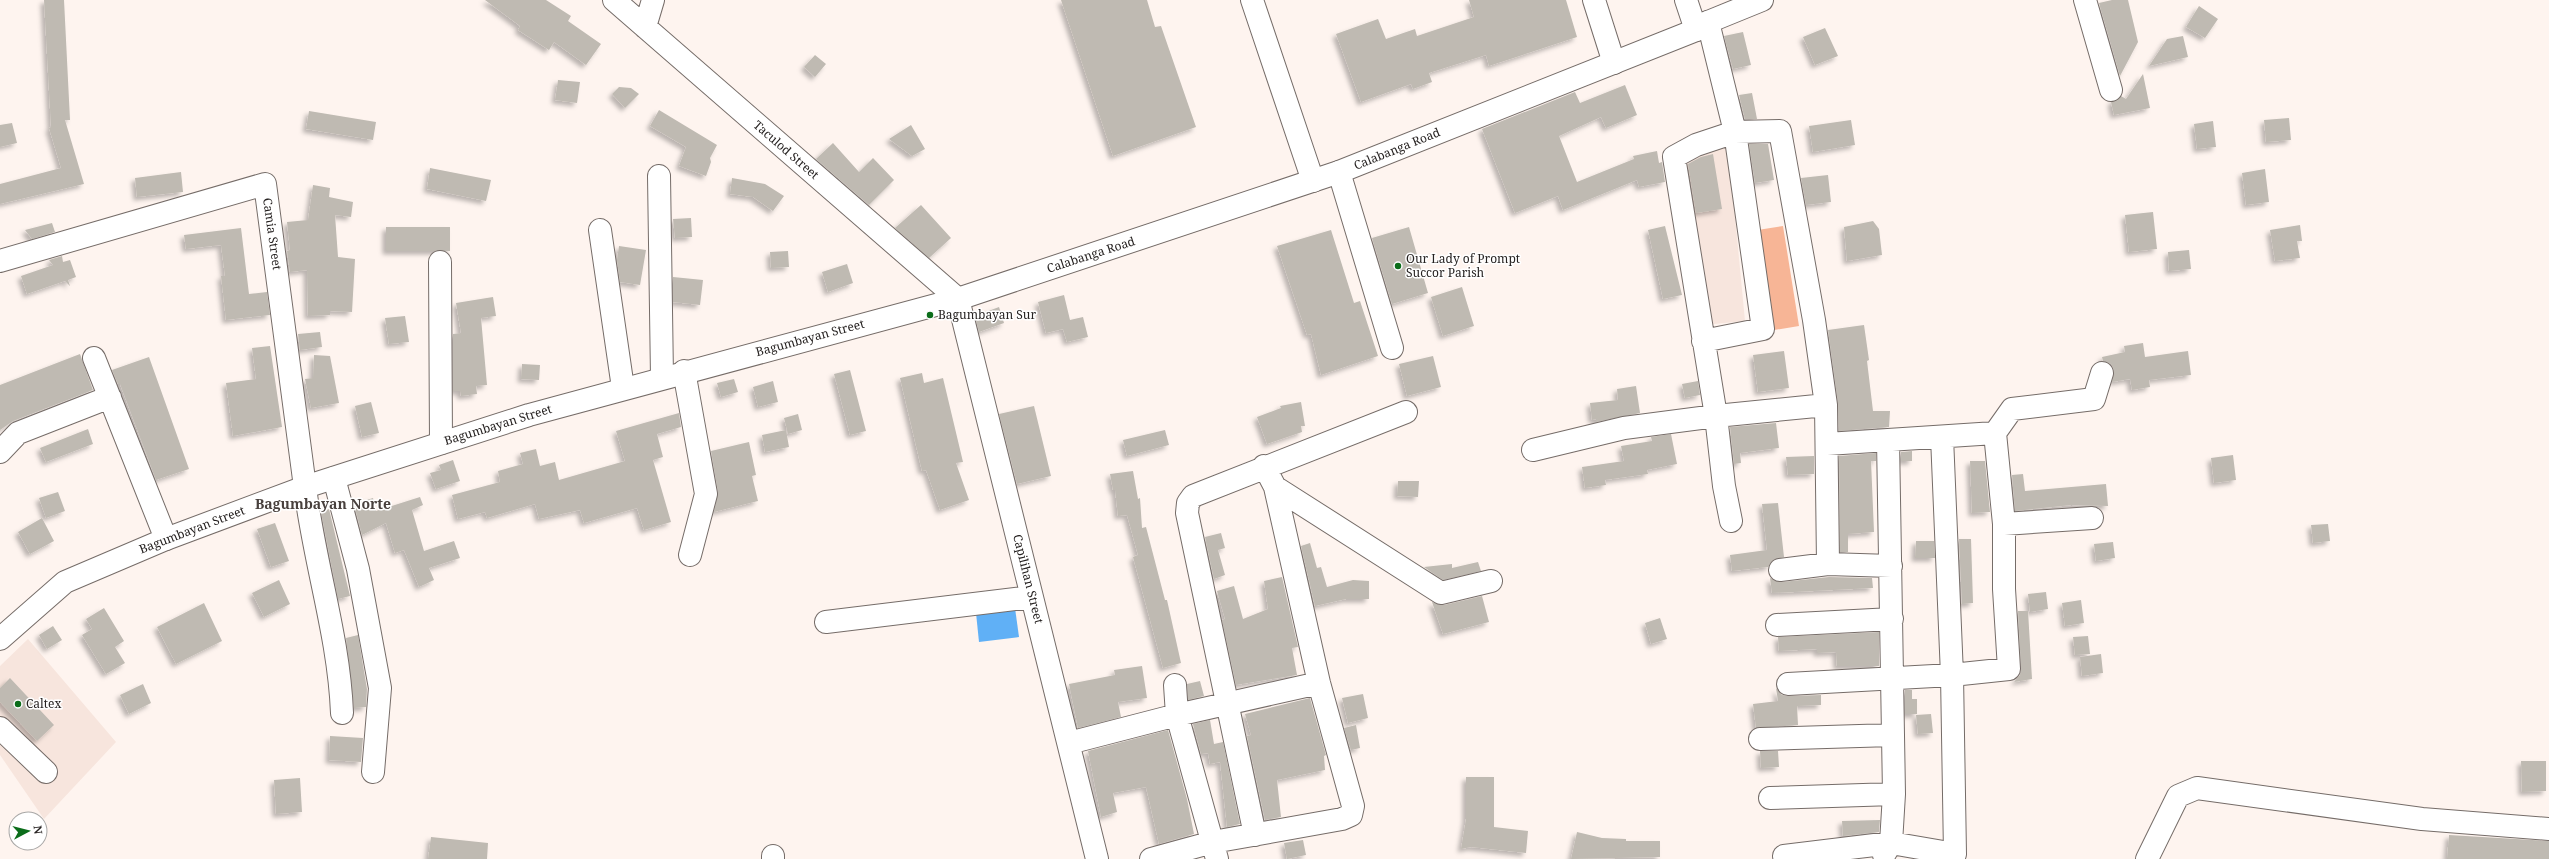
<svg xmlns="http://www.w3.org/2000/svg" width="2549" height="859" viewBox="0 0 2549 859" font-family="'Noto Serif',serif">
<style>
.built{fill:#f7e5dd}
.green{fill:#f7b596}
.water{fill:#60b0f6}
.building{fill:#bfbab2;filter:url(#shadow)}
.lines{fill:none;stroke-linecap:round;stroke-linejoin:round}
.minor-casing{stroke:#756c68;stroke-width:24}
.major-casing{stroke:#756c68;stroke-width:24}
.minor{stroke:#fff;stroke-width:22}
.major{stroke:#fff;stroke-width:22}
.poi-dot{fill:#0b6d1a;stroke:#fff;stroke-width:1.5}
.labels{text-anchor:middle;stroke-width:3;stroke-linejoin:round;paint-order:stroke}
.street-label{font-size:12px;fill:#262221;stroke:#fff}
.poi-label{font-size:12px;fill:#262221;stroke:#fff;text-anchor:start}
.quarter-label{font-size:14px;font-weight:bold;fill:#48403d;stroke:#fff}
</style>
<defs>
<filter id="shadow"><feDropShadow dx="-3.5" dy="3.5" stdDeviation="2" flood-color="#0004"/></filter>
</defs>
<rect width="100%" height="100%" fill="#fef4ef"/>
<path class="built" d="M1728,143L1745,321L1704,325L1676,159Z
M28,639L116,742L44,819L0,755V666Z"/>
<path class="green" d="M1783,226L1799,326L1762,332L1745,232Z"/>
<path class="water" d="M1015,608L1019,637L979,642L976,613Z"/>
<path class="building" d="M44,0H64L70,120H65L84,184L0,204V184L61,168L49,128L51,127Z
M485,0H546L571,16L568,21L601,44L586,65L554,42L549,50L518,30L520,26Z
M1061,0H1147L1155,27L1161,26L1196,127L1113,156Z
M1469,0H1566L1577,37L1489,66L1486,55L1429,73L1432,82L1413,89L1411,84L1361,102L1336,34L1378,19L1386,39L1415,29L1417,36L1474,17Z
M2112,0H2128L2138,42L2120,76L2099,3Z
M2199,6L2218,19L2205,38L2186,27Z
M1825,28L1838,56L1815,65L1803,37Z
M1743,32L1751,65L1733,69L1724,36Z
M2183,36L2188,57L2149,66L2167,39Z
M815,55L826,64L815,77L804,67Z
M2143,74L2150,108L2114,115L2111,102L2121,96L2126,99Z
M558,80L580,82L577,103L555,100Z
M1625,85L1637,115L1606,128L1601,117L1559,136L1577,182L1634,159L1633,156L1657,151L1659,163L1662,162L1665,182L1639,187L1637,180L1563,210L1558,196L1515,213L1482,129L1575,92L1580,103Z
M619,87L631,88L639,94L625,108L612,94Z
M1752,93L1757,119H1745L1739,95Z
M659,110L717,145L710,158L711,162L706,176L679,166L686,147L650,126Z
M309,111L376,122L373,140L306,129Z
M2289,118L2291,140L2266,142L2264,120Z
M1851,120L1855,145L1813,152L1809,126Z
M2213,121L2216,147L2197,149L2194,124Z
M12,123L17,143L0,147V125Z
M911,125L925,149L912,156L889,139Z
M833,143L859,172L873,158L894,180L869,205L816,159Z
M1749,144H1768L1774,180L1755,183Z
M1713,154L1722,209L1696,213L1688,164L1701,157Z
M430,168L491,180L486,201L427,189Z
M2265,169L2269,202L2246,205L2242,173Z
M181,172L183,192L137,197L135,178Z
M1828,175L1831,202L1806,205L1801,178Z
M732,178L765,184L784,196L773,211L753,197L730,194Z
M313,185L330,188L329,197L353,202L351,217L335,215L338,257L355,259L352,312L330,311V315L308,316L307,270L290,272L287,251L290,250L287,222L308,220Z
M921,205L951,238L929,258L895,228Z
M2153,212L2157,249L2129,252L2125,215Z
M691,218L692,237L675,238L673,219Z
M1873,221L1879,229L1882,255L1847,261L1844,227Z
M52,223L55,232L32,239L25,230Z
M2300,225L2302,241H2297L2300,258L2275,261L2270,230Z
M1665,226L1682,295L1663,299L1648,230Z
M386,227H450V251H386Z
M1409,227L1428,293L1392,304L1372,238Z
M241,228L249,294L267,292L270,315L226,320L221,276H225L221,245L186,249L184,235Z
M1331,230L1354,303L1360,301L1378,356L1321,375L1311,334L1307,335L1277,246Z
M619,246L646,250L640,285L620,282L617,260Z
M2189,250L2191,269L2169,271L2168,252Z
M788,251L789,267L771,268L770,252Z
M62,256L63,262L70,260L76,277L68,280L70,286L65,281L27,294L21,276L53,265L49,260Z
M847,264L853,283L828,292L822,272Z
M673,277L703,280L700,305L673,302Z
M1462,287L1474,326L1443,336L1431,297Z
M1064,295L1070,320L1083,317L1088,337L1067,342L1063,329L1046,333L1038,302Z
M493,297L496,316L481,318L487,385L476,386L477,394L461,396L460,391H453V334L461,333L456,303Z
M999,307L1004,323L979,332L975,316Z
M405,316L409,342L389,344L385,318Z
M1864,325L1869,360L1867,361L1873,411H1890L1889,427L1839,431L1838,403L1828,330Z
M320,332L322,347L300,350L298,334Z
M2143,343L2145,357L2188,351L2191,375L2149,380L2150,387L2132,390L2130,379L2112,382L2114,370L2111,364L2103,361L2102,357L2125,352L2124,346Z
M270,346L282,427L233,436L226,383L256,379L252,348Z
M1784,351L1789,388L1758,392L1753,355Z
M80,354L93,390L13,421L0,430V385Z
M314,355L330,356L339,403L311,408L305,379L313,378Z
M1433,356L1441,387L1407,396L1399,364Z
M149,357L189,469L156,480L120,384H118L112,370Z
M522,364L540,365L539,380L521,379Z
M850,370L866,431L850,435L834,374Z
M922,373L924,383L943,378L963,462L956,463L969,500L940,510L926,470L922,471L900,378Z
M734,379L738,392L721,397L717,383Z
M773,381L778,402L758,407L753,387Z
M1698,381L1700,395L1685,398L1682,384Z
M1636,386L1640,413L1596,422V419L1592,420L1590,403L1618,400L1617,389Z
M371,402L379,433L362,437L355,406Z
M1301,402L1305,426H1301L1302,432L1267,444L1257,417L1281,408L1280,406Z
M1034,406L1051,476L1017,484L999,414Z
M679,413L681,427L657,434L663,457L653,460L671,522L644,530L637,508L584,523L580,510L539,519L535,504L487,518L485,512L458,519L452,495L500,482L498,471L523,464L520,453L536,449L540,466L555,462L559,480L625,461L616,431Z
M798,414L802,430L788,434L784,418Z
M1776,423L1779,448L1740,453L1741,463L1734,464L1730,427Z
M88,429L93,444L46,462L40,448Z
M786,430L789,447L765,452L762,435Z
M1165,430L1169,445L1127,456L1123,440Z
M1671,434L1677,464L1647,470L1648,474L1605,480L1606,485L1585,488L1582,467L1624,461L1621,446L1652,441L1651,437Z
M749,442L756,475L752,476L758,501L714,512L718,492L711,451Z
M1912,451V461H1901V452Z
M1876,453V461H1871L1874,532L1848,534V552H1840L1839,456Z
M2233,455L2236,480L2214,483L2211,458Z
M1814,456V474L1788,475L1786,457Z
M453,460L460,481L436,489L430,473L441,470L439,465Z
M1970,461H1985L1990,512L1972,513Z
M1133,471L1138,499L1140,498L1142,528L1146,527L1165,600H1167L1181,663L1163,668L1133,557L1138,555L1127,515L1118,516L1115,490H1113L1110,474Z
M2023,474L2025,491L2106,484L2108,506L2071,505L2015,511L2012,475Z
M1398,481H1419L1418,497L1397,496Z
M58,492L65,511L46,518L39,498Z
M420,497L423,505L412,510L424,551L454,541L460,558L429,568L434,580L419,587L404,550L395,553L386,523L362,535L354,504L373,498L376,511Z
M1778,503L1784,557L1773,560L1768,567L1732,571L1730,555L1767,550L1762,504Z
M329,509L350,596L338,599L321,512Z
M42,518L54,541L30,554L18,532Z
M275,523L289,561L271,567L257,529Z
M2328,524L2330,541L2313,543L2311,525Z
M1221,533L1225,548L1218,550L1225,575L1214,579L1205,537Z
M1959,539H1971L1973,603L1962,604Z
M1916,541H1934L1935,558H1915Z
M2113,542L2115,558L2096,561L2094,544Z
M1310,543L1317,568L1321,567L1327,587L1353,580L1369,581V599H1346L1315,606L1301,546Z
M1478,562L1481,571L1443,580L1424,567L1452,564V568Z
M1282,577L1298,647L1292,648L1297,675L1236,685L1222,620L1225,619L1217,591L1234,586L1243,619L1268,609L1264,581Z
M1829,577L1872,578L1873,588L1772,593L1770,578L1782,582Z
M279,580L290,604L264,617L252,593Z
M2046,592L2048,609L2030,612L2028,594Z
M1482,596L1489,622L1443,634L1432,602L1444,605Z
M2081,600L2084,623L2065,626L2062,603Z
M204,603L222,641L176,664L157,627Z
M104,608L124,641L115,647L125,663L106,674L82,635L92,629L86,619Z
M2018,611H2028L2032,679L2014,682L2020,675L2021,668Z
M1660,618L1667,639L1651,644L1645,623Z
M53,626L62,640L47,649L39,635Z
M1879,632V666H1837L1836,652L1817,653V649L1779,651L1778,637Z
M358,635L367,689L366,707L354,708L346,638Z
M2088,636L2090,654L2075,655L2073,637Z
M2101,654L2103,673L2082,676L2080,657Z
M1142,666L1147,698L1118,702L1121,717L1078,728L1069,684L1115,675L1114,670Z
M10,678L54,725L37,741L0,702V688Z
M1200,681L1204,696L1188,700L1187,684Z
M143,684L151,703L129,714L120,695Z
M1776,688L1782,695L1788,696L1821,695V705L1797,706L1798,725L1756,728L1753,704L1778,701Z
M1905,690H1912V699H1917V714H1905Z
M1363,694L1368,718L1348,723L1342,698Z
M1310,698L1326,755L1324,756L1325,770L1277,780L1281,817L1265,820L1247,736L1251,735L1245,714Z
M1931,714L1933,733L1918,734L1916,715Z
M1210,720L1214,744L1223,742L1240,824L1227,827L1220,762L1210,764L1208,753L1201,754L1193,724Z
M1356,725L1360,748L1351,750L1344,728Z
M1168,730L1187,799L1194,834L1159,844L1146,787L1113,793L1117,812L1101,817L1088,751Z
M330,736L363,738L361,762L329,760Z
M1760,751H1778L1779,767L1761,768Z
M2521,761H2546V791L2522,792Z
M1466,777H1494V827L1528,831L1526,853L1471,847L1461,849L1466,819Z
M300,778L302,812L276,814L274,780Z
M1880,820L1879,832L1843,836L1842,821Z
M1577,832L1602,838L1626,839V841H1660V857L1571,859Z
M2449,835L2549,841V859H2447Z
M431,837L488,843L487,859H428Z
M1303,840L1306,855L1287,859L1284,843Z"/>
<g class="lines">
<g class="minor-casing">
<path id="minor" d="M614,0L958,299L1097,859
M1252,0L1313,181
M1594,0L1614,63
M1686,0L1696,30
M2085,0L2111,90
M645,27L653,0
M1339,172L1392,348
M659,176L662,377
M600,230L623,388
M0,261L265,184C279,285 292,386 305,487C314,562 339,636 342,713
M440,262L441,443
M1703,341L1763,329L1735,132L1708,22
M94,358L166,539
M684,371L706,494L690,555
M1827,444L1995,433
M1533,450L1624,428L1716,416L1826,405
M0,452L18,433L110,397
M334,478L358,569L380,688L373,772
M1275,487L1441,593L1491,581
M1731,521L1724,486L1716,416L1674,157L1696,145L1735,132L1780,131L1814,320L1826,405L1828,564
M2004,524L2092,518
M1780,570L1828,564L1891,566
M826,622L1032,597
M1777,625L1892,619
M1788,684L1952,675L2009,669L2004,589V524L1995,433L2012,409L2094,399L2102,373
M1175,685L1177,715L1217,859
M0,728L46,772
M1760,739L1892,735
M1069,743L1177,715L1319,683
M1770,798L1894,794
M1255,835L1187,513L1188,503L1193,496L1406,412
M1884,855L1891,843L1894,794L1888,440
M1784,856L1891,843L1955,854L1952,675L1942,437
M773,859V856
M1151,859L1213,842L1342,819L1351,815L1353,806L1319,683L1275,487L1264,466
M2147,859L2178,796L2197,788L2422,819L2549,829"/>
</g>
<g class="major-casing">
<path id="major" d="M0,639L65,582L166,539L305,487L529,415L958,299L1339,172L1696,30L1708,22L1762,0"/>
</g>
<use href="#minor" class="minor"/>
<use href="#major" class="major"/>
</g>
<g class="poi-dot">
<circle cx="1398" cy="266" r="4"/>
<circle cx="930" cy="315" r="4"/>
<circle cx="18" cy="704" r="4"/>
</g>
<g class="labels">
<g class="street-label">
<text transform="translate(1397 149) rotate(-22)" y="4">Calabanga Road</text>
<text transform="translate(786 150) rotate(41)" y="4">Taculod Street</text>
<text transform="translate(272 234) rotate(82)" y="4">Camia Street</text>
<text transform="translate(1091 255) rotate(-18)" y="4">Calabanga Road</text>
<text transform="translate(810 338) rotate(-15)" y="4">Bagumbayan Street</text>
<text transform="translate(498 425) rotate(-17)" y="4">Bagumbayan Street</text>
<text transform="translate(192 530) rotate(-21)" y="4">Bagumbayan Street</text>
<text transform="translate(1028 579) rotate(76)" y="4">Capilihan Street</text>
</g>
<g class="poi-label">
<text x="1406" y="263">Our Lady of Prompt<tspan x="1406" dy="14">Succor Parish</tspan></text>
<text x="938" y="319">Bagumbayan Sur</text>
<text x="26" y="708">Caltex</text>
</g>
<g class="quarter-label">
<text x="323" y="509">Bagumbayan Norte</text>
</g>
</g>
<g transform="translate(28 831) rotate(83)"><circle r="19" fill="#ffffff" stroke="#a8a7a6"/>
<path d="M0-3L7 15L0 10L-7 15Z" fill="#0b6d1a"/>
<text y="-6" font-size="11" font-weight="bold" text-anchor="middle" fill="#262221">N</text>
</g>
</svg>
